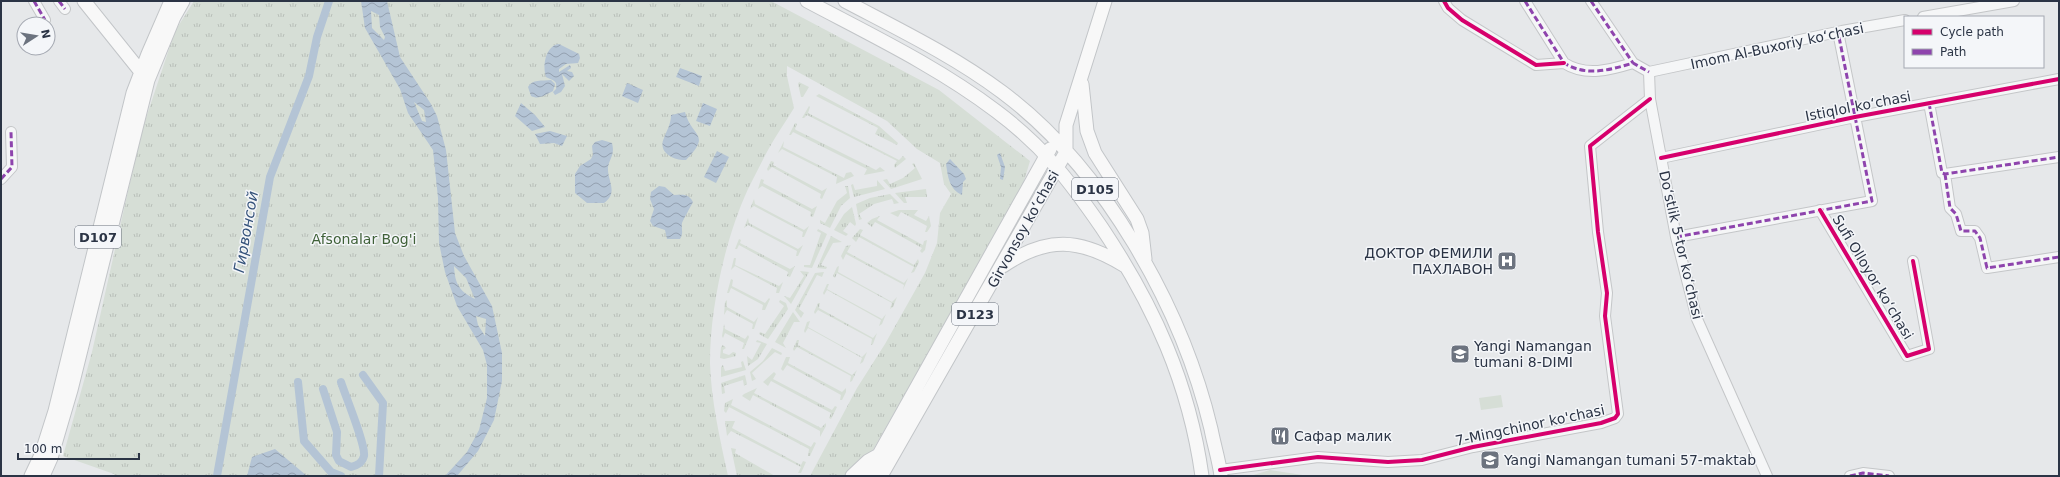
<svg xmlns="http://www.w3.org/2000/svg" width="2060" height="477" viewBox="0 0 2060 477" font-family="'DejaVu Sans',sans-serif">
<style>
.grass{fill:url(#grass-tufts)}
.pitch{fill:#d6ded6}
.water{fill:url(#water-waves);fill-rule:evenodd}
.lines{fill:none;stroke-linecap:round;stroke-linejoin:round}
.canal{stroke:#b4c4d5;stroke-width:8}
.minor-casing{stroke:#c4c6c8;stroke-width:12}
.major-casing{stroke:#c2c5c8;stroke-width:15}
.minor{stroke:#f5f6f7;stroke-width:10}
.major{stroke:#f8f8f8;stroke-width:13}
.quiet{stroke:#8e44ad;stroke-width:3;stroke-dasharray:6 3;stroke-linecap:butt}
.cycleway-casing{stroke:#f4f6f9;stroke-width:6}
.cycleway{stroke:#d6006c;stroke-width:4}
.labels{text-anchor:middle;stroke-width:3;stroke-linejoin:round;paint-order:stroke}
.shield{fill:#f4f6f9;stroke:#676e7b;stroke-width:1}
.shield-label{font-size:13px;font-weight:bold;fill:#2b3445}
.street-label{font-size:14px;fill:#2b3445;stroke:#f4f6f9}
.park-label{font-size:14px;fill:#3f6138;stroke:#f4f6f9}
.poi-label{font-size:14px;fill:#2b3445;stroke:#f4f6f9;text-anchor:start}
.water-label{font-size:15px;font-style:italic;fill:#34527a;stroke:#f4f6f9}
</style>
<defs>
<pattern id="grass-tufts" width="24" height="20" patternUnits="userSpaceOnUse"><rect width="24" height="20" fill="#d6ded6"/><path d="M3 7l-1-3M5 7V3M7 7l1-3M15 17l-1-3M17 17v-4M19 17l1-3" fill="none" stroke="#b8bfb9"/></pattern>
<pattern id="water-waves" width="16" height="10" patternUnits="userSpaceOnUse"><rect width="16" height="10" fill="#b4c4d5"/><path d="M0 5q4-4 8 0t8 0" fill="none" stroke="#93a0af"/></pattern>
</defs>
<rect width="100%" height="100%" fill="#e6e8ea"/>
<path class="grass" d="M194,1H771L939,90L1030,161L1021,191L858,476H810L857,388L885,344L925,273L937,243L940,213L951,194L944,184L940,163L917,149L887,121L787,66V76L794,108C788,118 781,128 775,138C765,154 757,172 748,189C725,239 710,308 710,363C711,400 720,439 728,476H114V474L63,456L92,352L141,133L175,31Z
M799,82L809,87L803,97H801L798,84Z
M819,94L879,126L898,143L897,145L875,134L878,128L816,96Z
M809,106L810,107L808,113L899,160L903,156L906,159L895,168L894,165L897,161L807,115L804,118H802Z
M795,123L797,124L795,129L796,130L876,170L880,167L885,171L864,175L867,169L793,132L791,135H789Z
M784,141L783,147L844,178L846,173L851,172L854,176L836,184L837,177L782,149L778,153Z
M771,161L774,162L773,165L822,191L827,188L822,199L820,198L821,194L772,167L768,171L767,169Z
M914,163L922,179L891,189L883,180L887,179L890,184L903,178L915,168L912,164Z
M761,179L764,180L763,183L812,209L817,206L813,217L810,216L811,212L762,186L758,189Z
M877,180L885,189L854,197L851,185L853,184L855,190L877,186Z
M845,186H848L850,198L841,206L830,228L820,223V220L825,223L837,201L847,193Z
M926,189L927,197H905L907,203H904L895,193Z
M890,194L899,203L894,204L892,199L874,204L859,214L862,219L859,220L856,204L870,198Z
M754,199L755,204L804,230L809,226L804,237H802L803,232L754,206L750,209Z
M852,207L856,224L855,226L850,222L843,231L848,234L846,236L834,230L844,214Z
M899,210H918L914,215L926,221L929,216L931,226L927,232H925L927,226L901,212L898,217L890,213Z
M880,216L877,220L923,245L924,241L927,240L925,250L922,253L920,251L922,248L875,222L872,227L867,223L872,219Z
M748,218L749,223L798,249L803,245L798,256H796L797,251L748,225L744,228Z
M818,229L827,234L812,268L804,267V265H810L821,233L817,231Z
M860,229L863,230L860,235L914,265L918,259L919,262L914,272L911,273L914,267L859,237L856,242L852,238Z
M831,236L842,242L833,243L821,265L827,267L826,269L817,268Z
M739,239L741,240L740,243L790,269L795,266L790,277L787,276L788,272L739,245L737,249H735Z
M851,245L847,252L904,283L908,278L903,290L904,285L846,254L843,260L841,256L846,246Z
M734,258H736L735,265L779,286L783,282L779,293H776L777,288L735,266L731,270Z
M839,266L838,272L892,302L897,297L893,307L890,309L892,303L837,273L835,278L833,276L837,267Z
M800,271L809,272L791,304L784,296L790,298L804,276Z
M824,272L822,277L817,275L799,309L804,313L801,318L795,310L815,273Z
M731,279L733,280L732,286L765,303L769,298L770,299L765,310H762L763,305L731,288L729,293H727Z
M827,284H829L827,289L882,319L886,314L882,324L879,326L881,320L827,290L824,295L823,293Z
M727,300V307L754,322L758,317L754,329H752L753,324L727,310L724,315L725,302Z
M780,300L786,303L788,309L768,339L759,334L760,332L765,334L784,306L779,302Z
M818,303H820L819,308L873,338L877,333L873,344L871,345L872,339L818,310L815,314L814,312Z
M793,312L800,322H794L783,343L786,348L775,342Z
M810,321L808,327L862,357L867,352L863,362L860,364L862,358L808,328L805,333L804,331L807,322Z
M724,324L725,329L745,339L748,335L749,337L744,349H742L744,343L725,333L723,338L722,336Z
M757,340L767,344L758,359L748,366L747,356L752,360L761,343L756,342Z
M797,340H799L798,345L852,375L857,370L852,381L850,382L851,376L797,347L794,351L793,349Z
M723,345L726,348L723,350V353L729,355L733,352L736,353V356L724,359L720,358L721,347Z
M772,348L782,353L781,355L775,352L752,373L756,379L750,382L752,381L750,372L763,361Z
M786,357H790L788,363L842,392L846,388V392L842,400H840L841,395L787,365L783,371L781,369Z
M743,361L746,370L721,377V367L723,365L725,371L742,367L741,362Z
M774,372L776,374L773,379L832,410L835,406L837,407L831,419L829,418L831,413L771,381L768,386L763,382Z
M745,375L747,384L744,386L743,380L724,386L725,393L722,394L721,383Z
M757,388L754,393L821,428L826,423V426L820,437V431L753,395L750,401L742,396L744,394Z
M733,399L731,405L811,447L814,442L816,443L810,456H808L809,449L729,407L726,413L724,411L725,403Z
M725,421H735L732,428L801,465L803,461L806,462L801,473H798L801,467L731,431L727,436Z
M731,448L736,449L735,453L775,476H737Z"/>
<path class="pitch" d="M1501,395L1503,407L1481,410L1479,398Z
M1270,470L1309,476H1250Z"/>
<path class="water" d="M361,1H387L400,57L431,104L437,116L446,150L455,233L464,256L492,306L502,353V381L494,420L478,451L457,476H445L467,452L479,430L487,398V365L483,350L457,306L445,272L439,243L438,198L433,150L408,113L400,89L365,28ZM371,11L379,15L380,27L385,37L384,40L372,28ZM414,102L424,110L426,122L422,121ZM454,266L466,278L475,299C459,291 455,284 454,266ZM476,316L486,319L485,336L478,325Z
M559,44L579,54L580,58L578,63L566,64L559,69V72L570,65L571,68L567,71L572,72L574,76L569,81L562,74L565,86L561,92L555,95L553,92L556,89C558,80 552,80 546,77C542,66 546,45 559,44Z
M680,68L702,76L699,86L676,77Z
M551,80L555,84L553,91C545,95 539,100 531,96L528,87C532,79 542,81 551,80Z
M627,83L643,90L638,103L622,96Z
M521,103L535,115L545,127L532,131L515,116Z
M703,103L717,109L710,126L696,121Z
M685,112C692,138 712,133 686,160C675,161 657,153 664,138C667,130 671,124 671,115Z
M550,131L567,136L562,146L554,143L540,144L535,134Z
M602,140L612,143C615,155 610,157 608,167C607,181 619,192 604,203H587L575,193V174L580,166L591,159L593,155L592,146L595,142Z
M717,151L729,157L716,183L704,177Z
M1000,153L1005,167L1003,180L1000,179L1001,167L997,155Z
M950,159L964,174L966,179L963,182L962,195C949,189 948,177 946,164Z
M659,186L665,187L674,195C683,195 688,193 693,202C691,206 683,220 682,223C681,229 684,233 680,239H667L665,230L653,226L650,221L654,209L650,199L651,192Z
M275,449L307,476H247L252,457Z"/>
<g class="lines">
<path class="canal" d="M363,375L383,403L379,476
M298,382L304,441L331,472L341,476
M323,389L337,432L336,455L339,461L351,467C358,465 362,463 364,456C366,445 345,395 341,382
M217,476L270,177L309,76L317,37L329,1"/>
<g class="minor-casing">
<path id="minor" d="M34,1L45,20
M59,1L65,9
M1444,1L1448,8L1462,20L1536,65L1564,63
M1525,1L1564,63C1586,77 1610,70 1633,63L1649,72
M1591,1L1633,63
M1923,17L2014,1
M1649,72L1650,99L1676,237L1697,319L1767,476
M1649,72L1842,31L1905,20
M1929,103L1942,173L1945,174L2059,157
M1661,158L1855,117L2059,79
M1945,174L1950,208L1956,214L1961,231H1975L1980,238L1987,268L2059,257
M1,179L12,167L11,132
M1820,210L1907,356L1929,349L1913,261
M1676,237L1872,201L1838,32
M1220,470L1318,457L1388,462L1422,460L1473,447L1601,423L1615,418L1618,414L1605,316L1607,293L1598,232L1590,146L1650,99
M1850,476L1863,473L1889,476"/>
</g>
<g class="major-casing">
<path id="major" d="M84,1L145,77
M807,1C871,35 938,67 996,111C1043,146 1069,180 1102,228C1154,306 1189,383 1202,476
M845,1C898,29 954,56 1002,92C1104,168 1182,307 1211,429C1214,445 1219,460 1221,476
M1082,84L1087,131L1095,153L1137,219L1142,233L1145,259
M1003,266C1047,236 1080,238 1125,266
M31,476L41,455L55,411L133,93L148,54L171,1
M43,476L51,458L71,390L148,80L174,17L183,1
M852,476L868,461L877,456
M867,476L1050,149
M881,476L1066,152V125L1105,1"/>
</g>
<use href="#minor" class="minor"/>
<use href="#major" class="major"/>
<path class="quiet" d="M34,1L45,20
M59,1L65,9
M1525,1L1564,63C1586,77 1610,70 1633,63L1649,72
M1591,1L1633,63
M1929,103L1942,173L1945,174L2059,157
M1945,174L1950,208L1956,214L1961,231H1975L1980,238L1987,268L2059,257
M1,179L12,167L11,132
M1676,237L1872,201L1838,32
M1850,476L1863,473L1889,476"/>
<g class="cycleway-casing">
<path id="cycleway" d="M1444,1L1448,8L1462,20L1536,65L1564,63
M1661,158L1855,117L2059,79
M1820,210L1907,356L1929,349L1913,261
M1220,470L1318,457L1388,462L1422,460L1473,447L1601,423L1615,418L1618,414L1605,316L1607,293L1598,232L1590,146L1650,99"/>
</g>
<use href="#cycleway" class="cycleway"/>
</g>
<defs>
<g id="hospital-square" transform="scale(1)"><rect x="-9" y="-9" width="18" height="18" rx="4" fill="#6c737f" stroke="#f4f6f9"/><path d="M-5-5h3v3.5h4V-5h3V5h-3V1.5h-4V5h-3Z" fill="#fff"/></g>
<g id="school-square" transform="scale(1)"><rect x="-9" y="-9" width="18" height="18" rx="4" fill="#6c737f" stroke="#f4f6f9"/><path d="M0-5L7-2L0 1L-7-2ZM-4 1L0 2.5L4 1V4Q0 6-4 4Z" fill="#fff"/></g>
<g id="restaurant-square" transform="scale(1)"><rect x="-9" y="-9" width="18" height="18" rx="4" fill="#6c737f" stroke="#f4f6f9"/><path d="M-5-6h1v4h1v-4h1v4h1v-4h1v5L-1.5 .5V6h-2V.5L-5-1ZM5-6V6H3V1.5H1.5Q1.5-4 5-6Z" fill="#fff"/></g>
</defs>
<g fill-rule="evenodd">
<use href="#hospital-square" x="1507" y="261"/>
<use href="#school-square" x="1460" y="354"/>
<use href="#restaurant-square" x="1280" y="436"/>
<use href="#school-square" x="1490" y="460"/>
</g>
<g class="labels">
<g class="shield">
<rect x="1072" y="178" width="46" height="22" rx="3"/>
<rect x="75" y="226" width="46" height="22" rx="3"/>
<rect x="952" y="303" width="46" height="22" rx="3"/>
</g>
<g class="shield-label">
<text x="1095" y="194">D105</text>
<text x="98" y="242">D107</text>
<text x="975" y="319">D123</text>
</g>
<g class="street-label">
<text transform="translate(1777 46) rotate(-12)" y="5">Imom Al-Buxoriy koʻchasi</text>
<text transform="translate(1858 106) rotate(-11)" y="5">Istiqlol ko‘chasi</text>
<text transform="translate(1023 229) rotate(-61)" y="5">Girvonsoy koʻchasi</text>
<text transform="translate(1681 245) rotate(77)" y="5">Doʻstlik 5-tor koʻchasi</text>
<text transform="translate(1873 277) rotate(59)" y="5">Sufi Olloyor koʻchasi</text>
<text transform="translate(1530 425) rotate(-12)" y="5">7-Mingchinor ko'chasi</text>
</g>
<g class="park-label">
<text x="364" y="244">Afsonalar Bog'i</text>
</g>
<g class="poi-label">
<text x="1493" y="258" text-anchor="end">ДОКТОР ФЕМИЛИ<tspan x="1493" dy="16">ПАХЛАВОН</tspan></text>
<text x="1474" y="351">Yangi Namangan<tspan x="1474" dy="16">tumani 8-DIMI</tspan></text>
<text x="1294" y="441">Сафар малик</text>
<text x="1504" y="465">Yangi Namangan tumani 57-maktab</text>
</g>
<g class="water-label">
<text transform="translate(246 232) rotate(-80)" y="5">Гирвонсой</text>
</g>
</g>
<rect width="2060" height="477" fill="none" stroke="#2b3445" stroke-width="4"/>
<rect x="1904" y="16" width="140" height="52" fill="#f4f6f9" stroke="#a4a8b1"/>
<rect x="1912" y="29" width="20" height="6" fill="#d6006c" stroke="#a4a8b1"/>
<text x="1940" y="36" font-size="12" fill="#2b3445">Cycle path</text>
<rect x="1912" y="49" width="20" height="6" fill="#8e44ad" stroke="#a4a8b1"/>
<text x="1940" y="56" font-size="12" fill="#2b3445">Path</text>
<g transform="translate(36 36) rotate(78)"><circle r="19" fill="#f4f6f9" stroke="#a4a8b1"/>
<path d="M0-3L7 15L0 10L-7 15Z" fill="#6c737f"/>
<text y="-6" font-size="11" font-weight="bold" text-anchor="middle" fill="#2b3445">N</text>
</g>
<path d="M18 453v6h121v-6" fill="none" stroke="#2b3445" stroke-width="2"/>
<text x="24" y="453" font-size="12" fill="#2b3445" stroke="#f4f6f9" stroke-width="3" paint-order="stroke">100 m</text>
</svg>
